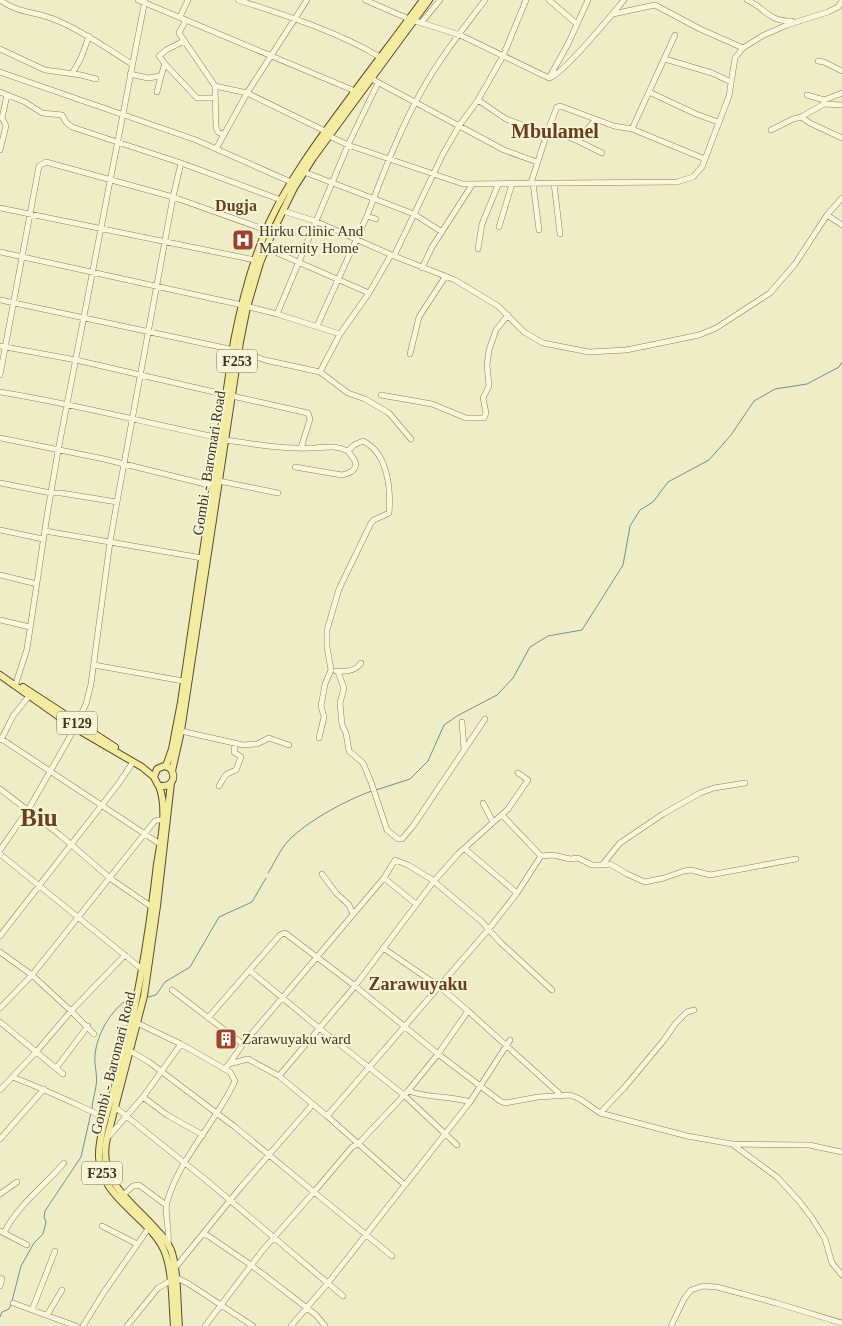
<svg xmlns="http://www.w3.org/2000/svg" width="842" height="1326" viewBox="0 0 842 1326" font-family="Georgia,serif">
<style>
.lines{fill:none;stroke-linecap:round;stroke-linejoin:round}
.stream{stroke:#6f9291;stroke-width:1}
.minor-casing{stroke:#8b805c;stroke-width:6}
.major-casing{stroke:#594d30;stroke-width:8}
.minor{stroke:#f9f7db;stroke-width:5}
.major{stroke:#f2eba0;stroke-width:6}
.labels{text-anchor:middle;stroke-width:4;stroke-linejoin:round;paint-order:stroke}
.shield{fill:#f6f5d7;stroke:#746e57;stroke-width:1}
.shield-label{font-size:14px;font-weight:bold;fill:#3c3420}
.poi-label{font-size:15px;fill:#3c3420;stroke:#f6f5d7;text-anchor:start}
.street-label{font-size:15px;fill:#3c3420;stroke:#f6f5d7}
.neighbourhood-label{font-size:16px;font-weight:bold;fill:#693f1f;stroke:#f6f5d7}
.quarter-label{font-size:18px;font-weight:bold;fill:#693f1f;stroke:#f6f5d7}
.district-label{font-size:20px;font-weight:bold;fill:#693f1f;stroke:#f6f5d7}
.town-label{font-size:25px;font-weight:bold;fill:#693f1f;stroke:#f6f5d7}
</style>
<rect width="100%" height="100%" fill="#efedc7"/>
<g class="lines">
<path class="stream" d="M376,790L410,779L428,761L444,725L457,716L497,695L513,678L530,647L548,636L582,630L623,565L630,526L640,510L653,502L668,482L709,460L731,435L754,401L775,389L807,384L839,367L842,362
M268,873C274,864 278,854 284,846C299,825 348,799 372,791
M148,997L156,995L165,982L190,967L219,917L252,902L266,878
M92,1109C92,1101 95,1094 96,1086C98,1076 94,1065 95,1055C97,1033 113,1005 134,996
M0,1317L2,1312L9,1309L11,1305L21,1266L34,1243L43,1234L46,1222L44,1217L45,1211L81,1157L91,1113"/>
<g class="minor-casing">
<path id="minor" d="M0,0C19,14 37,11 58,21C85,32 107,49 132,64
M138,0L355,91
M238,0C287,16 336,31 380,57
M365,0L409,19L460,35L549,78C562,76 613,13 624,0
M549,0L577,24
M747,0C767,9 767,21 792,21
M613,14L655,5L700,29L743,48
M180,17L188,0
M186,20L179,33L215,86L216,127L218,132L224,135
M421,23L440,0
M0,49L45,70L81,75L96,79
M665,59L712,73L731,82
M818,61L824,62L842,71
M165,64L197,98H215
M0,72L196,140L291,182
M72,74L81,58L89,36
M130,74L148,78L161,76L165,64L159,56L166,50L184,41
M368,77L504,150L537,162
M549,78L568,44L588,0
M215,86L247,93L325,131L329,136L348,145L463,184L677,182L693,177L702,167L729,96L735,58L743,48L762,36L787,25L828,12L838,7L842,1
M0,92L25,102L42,113L62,115L66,122L72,127L181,163L281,200
M157,92L161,76
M649,92L696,114L718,122
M807,95L824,100L842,93
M478,100L506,119L547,134
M824,104L842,105
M801,117L810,123L842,138
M632,129L675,35
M771,130L793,119L801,117L824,104V100
M578,141L595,120
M216,149L247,93L307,0
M0,150L6,126L2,118L7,95
M602,153L578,141L548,130L557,107L560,106L614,126L632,129L705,159
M304,172L414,214L442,232
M531,183L547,133
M533,183L539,230
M554,183L560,234
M0,208L255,260
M283,211L315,221L394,256L455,280L498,306L524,332L543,343L589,352L626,350L651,345L699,335L716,328L770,293L795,264L827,215L842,198
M827,215L842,225
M376,219L367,216C383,174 399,131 421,92C439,59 463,29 485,0
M499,227L512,184
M266,248L369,293
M478,249L482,224L498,185
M0,252L242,305L277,314L340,334
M394,256L443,154L459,126L478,100L503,56L526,0
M422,268L432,247L472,185
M0,300L239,351L265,360L320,372L348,393L365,399L389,413L411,439
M277,314L348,145L378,83
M317,326L367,216
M0,346L76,360L227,395
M410,354L419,317L445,277
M320,372L340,334L369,293L391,255
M0,375L39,166L46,162L173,197L266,230
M0,392C74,404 147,423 220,438
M381,395L432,404L466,418H484L486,413L483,398L489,386L487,365L489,350L496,330L508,315
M232,396L308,413L310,419L301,448
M0,438L104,459L213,486
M226,440C253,444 281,449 309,448C323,448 334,444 348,451
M295,467L342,475C349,473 354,472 356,465L355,461L348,451L354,445L363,441C388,453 391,489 389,513L374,520L371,523L339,589L327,630V647L331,670L325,684L321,706L324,717L319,738
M219,481L278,493
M0,483L51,493H61L117,502L110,542L45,531
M117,502L173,197L181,163
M0,530L43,539
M0,575L37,584
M0,620L30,627
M94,665L183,681
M336,671C345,672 356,671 361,663
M338,672L344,688L340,703L342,725L346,733L349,751L363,763L371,782L387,830L398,839H402L413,826L485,719
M15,686L27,649L47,516L58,451L145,0
M462,722L464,749
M77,723L86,704L91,684L110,542L202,558
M181,731L243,745L257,744L269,738L289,745
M0,738L160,844
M1,740L13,716L29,696
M219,786C226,774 224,775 236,770L241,757L234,752L235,744
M0,789L60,835L111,879L152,907
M483,803L493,822
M465,849L517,893
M0,850L28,810L75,728
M0,854L143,970
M541,856L553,855L570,859L578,858L592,865H602L620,843L663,814L700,793L714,788L745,783
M602,865L610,864L627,874L645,882L664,878L684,871L691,870L710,875L796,859
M322,874L336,893L349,905L353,914
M384,878L416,904
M0,936L119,783L133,762
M383,948L440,987L468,1011L561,1095
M0,952L32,975L0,1008
M125,955L71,1011L32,975L154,822L157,820H162
M250,971L319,1028L404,1095L457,1145
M172,990L243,1044
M694,1010L687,1012L675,1024L664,1040L624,1088L600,1113L687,1136L732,1144L809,1145L842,1152
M208,1018L280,935L285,933L355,986L438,1054L500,1101L505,1103L538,1097L570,1095L580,1099L600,1113
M0,1022L63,1074
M135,1022L181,1044L230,1072L235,1081C215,1124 180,1157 167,1202C164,1212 170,1230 168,1244
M130,1051L149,1062L235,1127L314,1192L352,1147L358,1144L408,1091L438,1054L468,1011
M229,1064L243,1044L384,878L395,860L408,865L431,879L481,921L501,943L552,990
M57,1067L88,1026
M224,1069L229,1064L248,1059L279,1076L327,1116L405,1185
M279,1076L355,986L434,881L459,853L508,809L528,780L518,773
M12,1077C45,1089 75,1104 106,1118
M0,1090L37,1051L71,1011L94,1034
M408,1091C428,1098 449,1096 470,1102
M143,1097L167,1115L203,1135
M115,1107L206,1180L343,1296
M327,1116L488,930L517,893L541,856L502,815
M109,1136L143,1097L181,1044
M0,1139L44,1089
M732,1144L777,1177L799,1201L812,1218L825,1239L832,1263L842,1275
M0,1194L17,1182
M123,1195L133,1186L139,1185L166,1205
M102,1226L137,1244
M0,1231L27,1245
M4,1233C18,1205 44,1186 64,1163
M204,1233L251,1265L316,1315L325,1326
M175,1268L241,1187L313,1104
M175,1277L189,1284L253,1326
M0,1278L2,1279L0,1286
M13,1303L76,1326
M32,1310L55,1251
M47,1315L62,1290
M83,1326L104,1292L148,1229
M127,1326L158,1288L170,1281
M205,1326L262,1251L314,1192L392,1256
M291,1326L328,1283L470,1102L510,1040
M671,1326L684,1299L691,1290L703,1286L717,1287L776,1303L842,1323"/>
</g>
<g class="major-casing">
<path id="major" d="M0,675L75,728L142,767L154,777L158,785C170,789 178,779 170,768L164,766L157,769L154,777
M23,687L115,747
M166,766L172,749L181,702L234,341C242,300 253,259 270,221C289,181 315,145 341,110C368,73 396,37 423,0
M172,771L181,731L240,342L247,307L260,263L273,231L294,188L313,158L429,0
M171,783L157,906L144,996L107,1138C97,1180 130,1200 155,1228C161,1234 167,1241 171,1250C178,1269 177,1305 179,1326
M159,786C168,809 161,840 157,864C149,935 138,1004 119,1072C113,1095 98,1134 99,1157C100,1197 146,1215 163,1248C173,1268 172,1303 174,1326"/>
</g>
<use href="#minor" class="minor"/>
<use href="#major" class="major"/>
</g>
<defs>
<g id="hospital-square" transform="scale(1.125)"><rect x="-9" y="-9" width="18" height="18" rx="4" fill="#9b442b" stroke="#f6f5d7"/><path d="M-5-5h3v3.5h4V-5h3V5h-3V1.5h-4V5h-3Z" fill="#fff"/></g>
<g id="building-square" transform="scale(1.125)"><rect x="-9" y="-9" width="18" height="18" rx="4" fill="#9b442b" stroke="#f6f5d7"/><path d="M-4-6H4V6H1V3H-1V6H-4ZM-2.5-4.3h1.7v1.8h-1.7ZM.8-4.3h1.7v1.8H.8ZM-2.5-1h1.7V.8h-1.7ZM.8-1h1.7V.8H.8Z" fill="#fff"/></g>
</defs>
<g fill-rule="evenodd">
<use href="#hospital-square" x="243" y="240"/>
<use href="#building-square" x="226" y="1039"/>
</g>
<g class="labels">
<g class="shield">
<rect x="217" y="349.5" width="40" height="23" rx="4"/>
<rect x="57" y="711.5" width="40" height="23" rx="4"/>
<rect x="82" y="1161.5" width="40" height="23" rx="4"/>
</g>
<g class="shield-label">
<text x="237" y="366">F253</text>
<text x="77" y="728">F129</text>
<text x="102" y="1178">F253</text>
</g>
<g class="poi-label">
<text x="259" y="236">Hirku Clinic And<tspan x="259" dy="17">Maternity Home</tspan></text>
<text x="242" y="1044">Zarawuyaku ward</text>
</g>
<g class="street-label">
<text transform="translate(209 463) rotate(-81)" y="5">Gombi - Baromari Road</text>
<text transform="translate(113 1063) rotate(-76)" y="5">Gombi - Baromari Road</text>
</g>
<g class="neighbourhood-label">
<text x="236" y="211">Dugja</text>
</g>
<g class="quarter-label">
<text x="418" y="990">Zarawuyaku</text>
</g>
<g class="district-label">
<text x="555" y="138">Mbulamel</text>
</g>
<g class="town-label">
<text x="39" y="826">Biu</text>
</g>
</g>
</svg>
